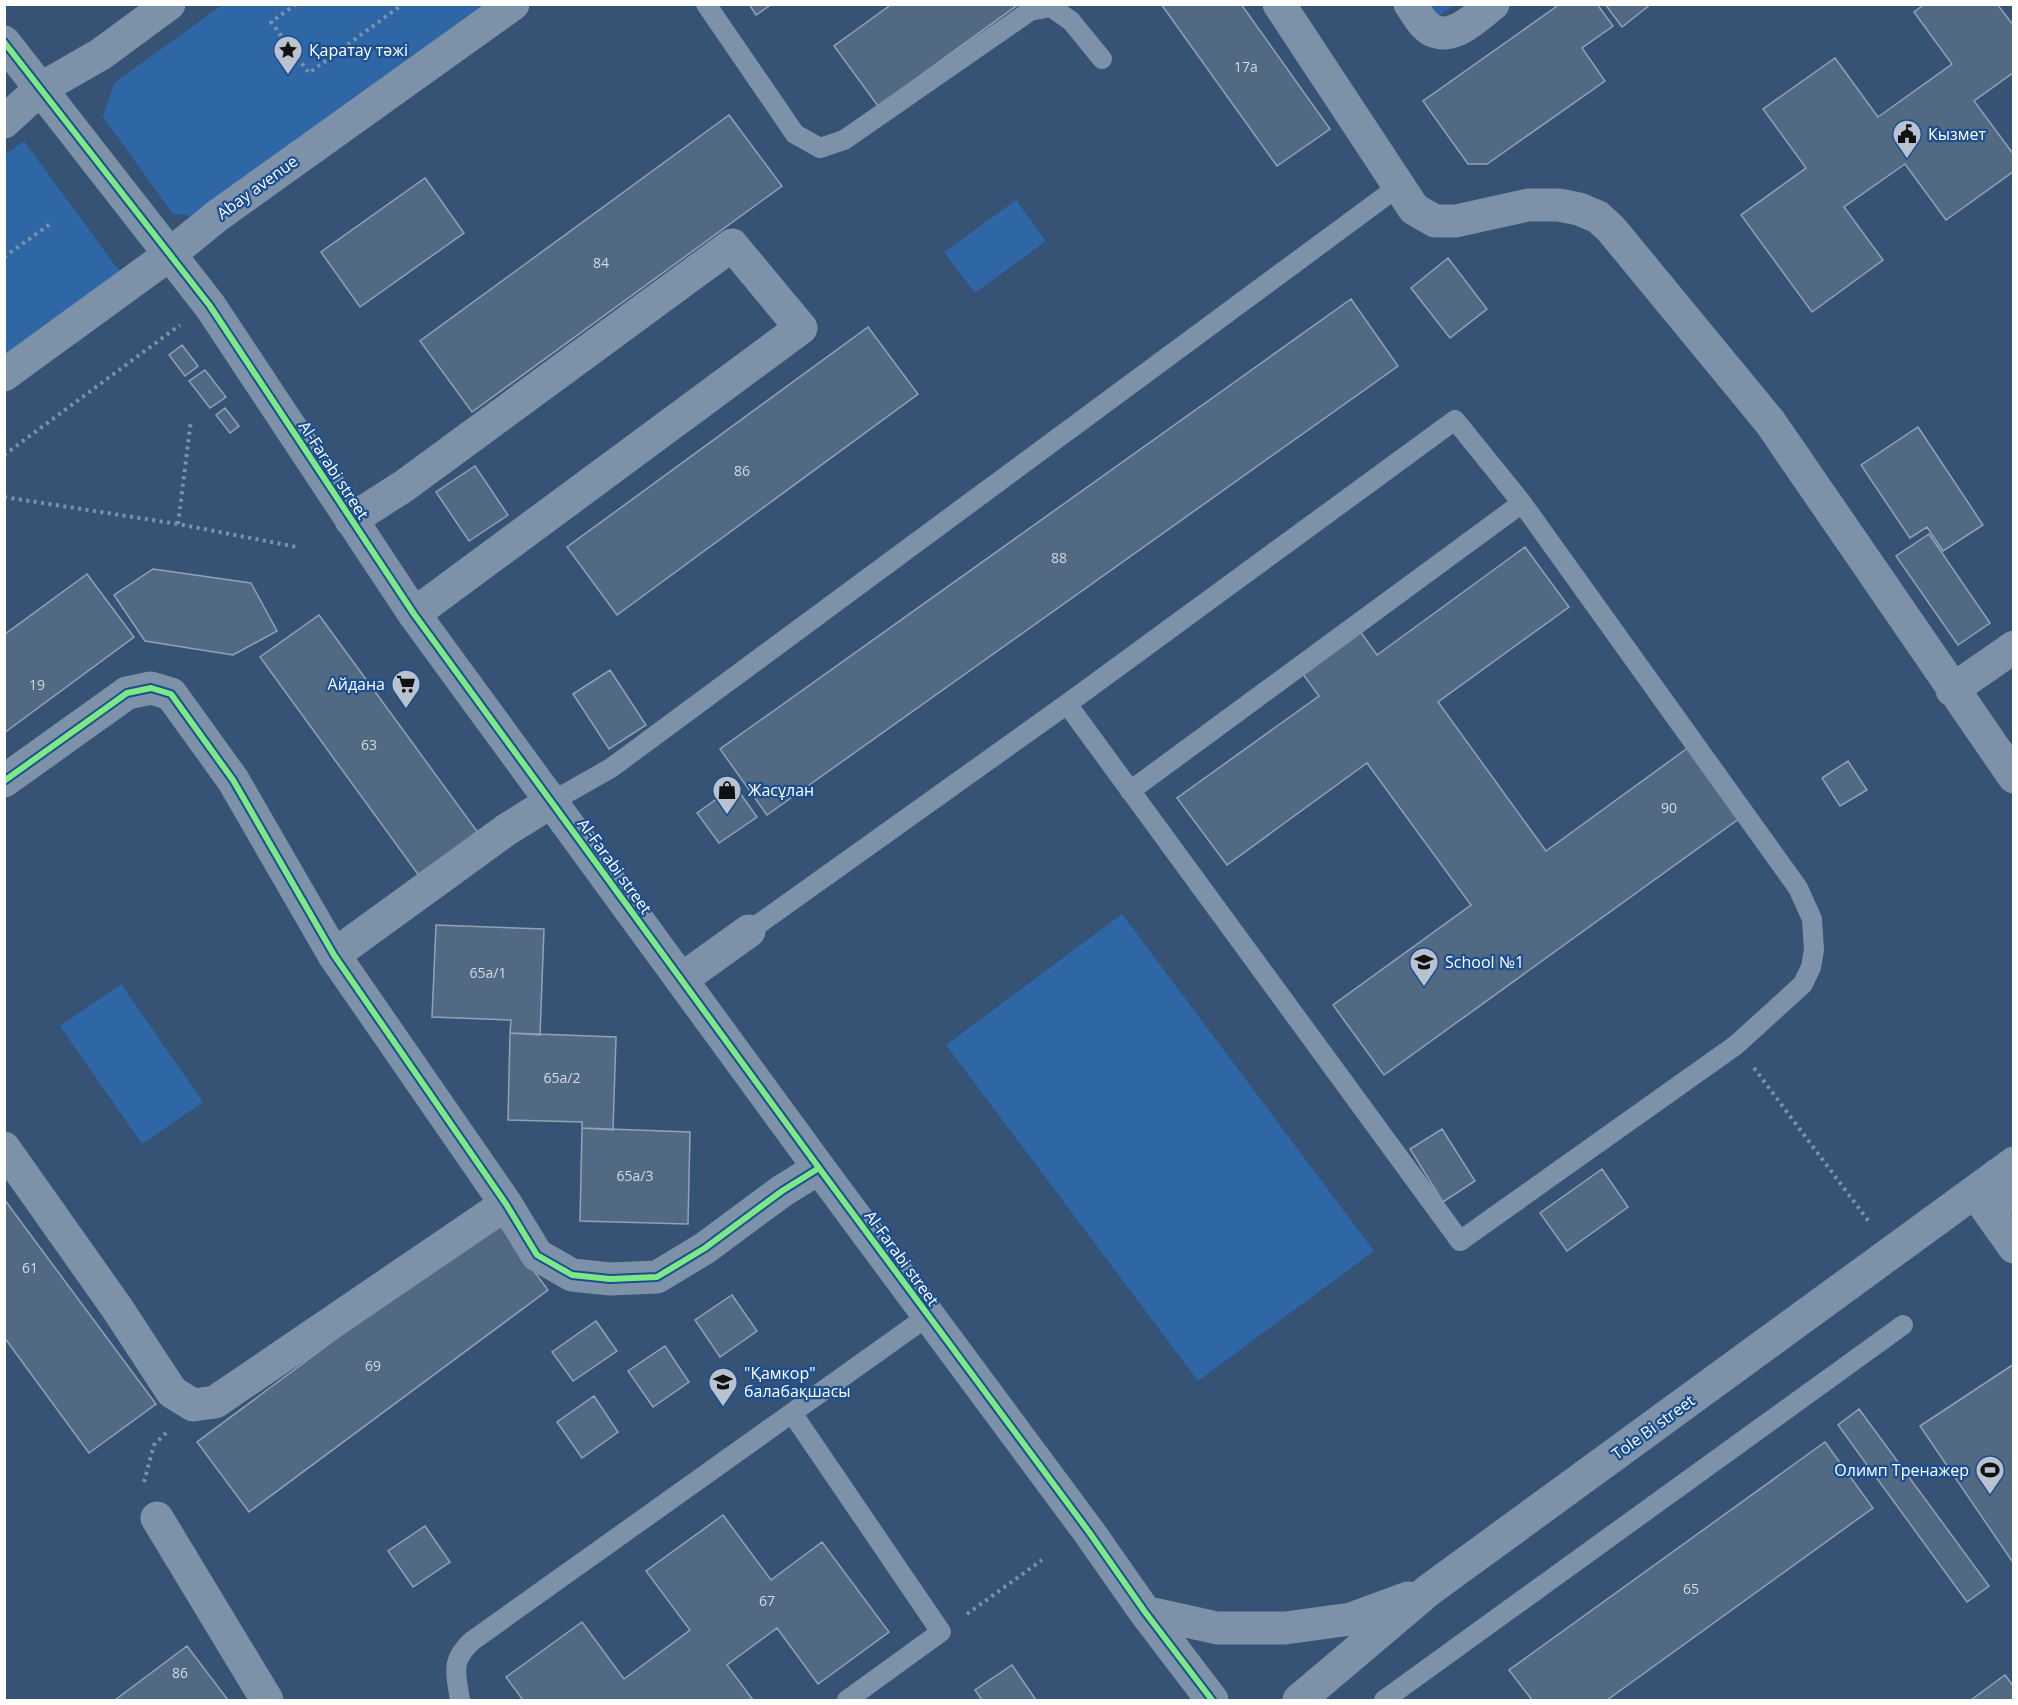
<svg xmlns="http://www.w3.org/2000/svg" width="2018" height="1705" viewBox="0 0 2018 1705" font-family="'Open Sans',sans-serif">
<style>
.green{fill:#2f66a5}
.building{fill:#526984;stroke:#92a2b6;stroke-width:1.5}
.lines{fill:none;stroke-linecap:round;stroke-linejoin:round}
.path{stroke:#7d92a8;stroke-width:4;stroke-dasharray:3 4.5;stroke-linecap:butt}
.lane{stroke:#7d92a8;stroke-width:20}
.street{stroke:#7d92a8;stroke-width:33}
.cycleway-casing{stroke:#1b4f8f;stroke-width:10}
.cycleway{stroke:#7ce984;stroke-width:6}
.labels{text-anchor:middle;stroke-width:4.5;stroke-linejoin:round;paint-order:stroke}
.number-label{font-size:14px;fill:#d4dae0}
.poi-label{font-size:16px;fill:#fff;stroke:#1b4f8f;text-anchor:start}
.street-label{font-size:16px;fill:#fff;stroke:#1b4f8f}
</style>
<rect width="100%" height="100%" fill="#365274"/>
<path class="green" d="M222,5H509L217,218L173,214L103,117L114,83Z
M1418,5H1455L1430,21Z
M24,141L120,272L4,357V155Z
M1016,200L1046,241L975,293L944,252Z
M1122,914L1374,1251L1198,1381L946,1045Z
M121,984L203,1102L142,1144L60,1026Z"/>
<path class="building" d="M749,4H772L756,15Z
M892,4H1019L878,106L834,46Z
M1161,4H1241L1330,129L1277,166Z
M1560,4H1597L1613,26L1582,48L1605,81L1487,164H1468L1423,101Z
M1605,4H1651L1622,27Z
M1925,4H1997L2014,26V72L1974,101L2014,155V171L1946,220L1905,164L1844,207L1883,260L1812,312L1741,215L1806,168L1763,109L1835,58L1878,117L1952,64L1914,12Z
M729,115L782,186L472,412L420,341Z
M425,178L464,233L360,307L321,252Z
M1448,258L1487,309L1450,338L1411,288Z
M1351,299L1398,366L767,815L720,749Z
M868,327L918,394L617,615L567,547Z
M182,345L198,366L185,376L169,355Z
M205,370L226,397L210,408L189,381Z
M225,408L239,426L230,433L216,415Z
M1918,427L1983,525L1943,551L1927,527L1910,538L1861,465Z
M475,466L508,515L469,541L436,492Z
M1929,534L1990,623L1958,645L1896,556Z
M1525,547L1569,607L1438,702L1546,851L1689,747L1740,818L1384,1075L1333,1005L1471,905L1367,763L1227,865L1177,798L1319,696L1302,673L1360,631L1377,655Z
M153,569L251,583L277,631L233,655L145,641L114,595Z
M87,574L134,637L4,733V635Z
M319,615L479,834L420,877L260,657Z
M610,670L646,725L609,749L573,694Z
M1848,761L1867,790L1840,806L1822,778Z
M735,786L757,817L719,843L697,813Z
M436,925L544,929L540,1035L510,1033L511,1020L432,1017Z
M510,1033L616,1037L613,1130L582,1128V1122L508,1120Z
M582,1128L690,1132L688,1224L580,1221Z
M1442,1129L1475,1181L1443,1202L1410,1149Z
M1602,1169L1628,1207L1567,1251L1540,1213Z
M4,1199L156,1404L89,1453L4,1337Z
M496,1220L548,1290L249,1512L197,1442Z
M732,1295L757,1331L720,1357L695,1320Z
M596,1321L617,1351L573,1381L552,1352Z
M665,1346L689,1382L653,1407L628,1371Z
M2014,1364V1564L1920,1426Z
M594,1396L618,1432L582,1458L557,1422Z
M1859,1409L1989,1586L1967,1602L1838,1425Z
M1825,1442L1873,1508L1607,1700H1532L1509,1670Z
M723,1515L771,1580L822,1542L889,1632L818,1684L777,1628L727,1665L753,1700H523L506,1677L582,1622L624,1679L690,1630L646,1571Z
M425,1526L450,1562L413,1587L388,1551Z
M187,1646L228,1700H115Z
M1012,1665L1036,1700H982L975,1690Z
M2005,1675L2014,1687V1700H1971Z"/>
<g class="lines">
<path class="path" d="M296,4L271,22L309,73L403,4
M4,257L53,222
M4,455L180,325
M4,497L178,524L297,547
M178,524L191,420
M1754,1068L1870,1223
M144,1482L154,1445L168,1431
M967,1614L1042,1560"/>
<path class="lane" d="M706,4L795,134L820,148L844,140L1030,11L1051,7L1071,21L1102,59
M1130,791L1522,503
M551,802L611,768L1399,186
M749,931L1067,704L1455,420L1522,503L1798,888L1812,919L1814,950L1811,967L1803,984L1736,1045L1460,1241L1067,704
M792,1413L941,1632L847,1700
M460,1700C456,1673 450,1661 472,1641L928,1316
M1384,1700L1903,1325"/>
<path class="street" d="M1279,4L1414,209L1435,221H1456L1528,205H1559L1579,209L1598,217L1611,229L1770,422L2014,777
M1410,4C1415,11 1419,18 1424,24C1447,48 1475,18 1493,4
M4,42L210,306L414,614L819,1168L1089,1532L1145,1612L1212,1700
M4,122L40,89L101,54L169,4
M4,375L169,255L217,216L513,4
M351,520L404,486L732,245L801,328L414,614
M1952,690L2014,647
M4,781L127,693L151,688L171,694L233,780L334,955L506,1204L537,1255L572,1275L610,1279L657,1277L705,1248L782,1191L819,1168
M334,955L506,830L551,802
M682,979L749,931
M4,1148L117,1308L172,1392L193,1405L215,1402L506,1204
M1997,1175L2014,1198
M1975,1192L2014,1247
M157,1518L267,1700
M1145,1612L1217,1628H1285L1351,1619L1408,1598
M1299,1700L1429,1590L2014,1163"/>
<g class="cycleway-casing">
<path id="cycleway" d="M4,42L210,306L414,614L819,1168L1089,1532L1145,1612L1212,1700
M4,781L127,693L151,688L171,694L233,780L334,955L506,1204L537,1255L572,1275L610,1279L657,1277L705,1248L782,1191L819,1168"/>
</g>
<use href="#cycleway" class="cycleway"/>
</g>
<defs>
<g id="sight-pin" transform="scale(1.5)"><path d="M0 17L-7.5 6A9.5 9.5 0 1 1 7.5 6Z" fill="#b9c2ce" stroke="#1b4f8f"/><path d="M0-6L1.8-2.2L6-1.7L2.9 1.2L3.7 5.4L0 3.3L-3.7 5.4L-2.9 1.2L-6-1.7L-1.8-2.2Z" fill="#111"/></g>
<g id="civic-pin" transform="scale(1.5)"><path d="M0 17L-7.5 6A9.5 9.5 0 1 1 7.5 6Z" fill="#b9c2ce" stroke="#1b4f8f"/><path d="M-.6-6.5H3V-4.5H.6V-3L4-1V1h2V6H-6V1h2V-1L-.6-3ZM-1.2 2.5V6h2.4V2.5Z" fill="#111"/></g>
<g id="supermarket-pin" transform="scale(1.5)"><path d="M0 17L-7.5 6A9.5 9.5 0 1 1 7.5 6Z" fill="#b9c2ce" stroke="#1b4f8f"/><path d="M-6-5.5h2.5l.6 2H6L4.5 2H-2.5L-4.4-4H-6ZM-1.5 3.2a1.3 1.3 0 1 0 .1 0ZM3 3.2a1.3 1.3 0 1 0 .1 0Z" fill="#111"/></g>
<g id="shop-pin" transform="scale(1.5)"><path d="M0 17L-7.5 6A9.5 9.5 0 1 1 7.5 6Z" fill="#b9c2ce" stroke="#1b4f8f"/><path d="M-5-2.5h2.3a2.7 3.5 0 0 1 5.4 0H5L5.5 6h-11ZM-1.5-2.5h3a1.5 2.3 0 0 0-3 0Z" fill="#111"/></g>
<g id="school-pin" transform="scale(1.5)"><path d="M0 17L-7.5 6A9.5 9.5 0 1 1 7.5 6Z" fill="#b9c2ce" stroke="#1b4f8f"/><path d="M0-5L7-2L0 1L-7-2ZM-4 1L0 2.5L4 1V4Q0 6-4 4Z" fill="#111"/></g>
<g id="stadium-pin" transform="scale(1.5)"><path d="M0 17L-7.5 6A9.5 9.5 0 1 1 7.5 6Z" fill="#b9c2ce" stroke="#1b4f8f"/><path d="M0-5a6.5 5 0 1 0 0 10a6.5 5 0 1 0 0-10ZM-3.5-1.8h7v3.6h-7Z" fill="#111"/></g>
</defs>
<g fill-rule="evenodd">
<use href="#sight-pin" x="288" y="50"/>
<use href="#civic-pin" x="1907" y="134"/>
<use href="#supermarket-pin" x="406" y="684"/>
<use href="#shop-pin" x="727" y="790"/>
<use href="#school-pin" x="1424" y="962"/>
<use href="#school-pin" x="723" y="1382"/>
<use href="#stadium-pin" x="1990" y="1470"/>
</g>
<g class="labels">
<g class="number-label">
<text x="1246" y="72">17а</text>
<text x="601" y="268">84</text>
<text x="742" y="476">86</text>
<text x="1059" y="563">88</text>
<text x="37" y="690">19</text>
<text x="369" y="750">63</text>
<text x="1669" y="813">90</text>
<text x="488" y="978">65а/1</text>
<text x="562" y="1083">65а/2</text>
<text x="635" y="1181">65а/3</text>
<text x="30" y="1273">61</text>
<text x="373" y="1371">69</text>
<text x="1691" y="1594">65</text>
<text x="767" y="1606">67</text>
<text x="180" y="1678">86</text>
</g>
<g class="poi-label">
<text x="309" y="56">Қаратау тәжі</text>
<text x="1928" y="140">Кызмет</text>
<text x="385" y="690" text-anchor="end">Айдана</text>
<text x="748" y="796">Жасұлан</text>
<text x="1445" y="968">School №1</text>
<text x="744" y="1379">"Қамкор"<tspan x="744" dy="18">балабақшасы</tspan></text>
<text x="1969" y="1476" text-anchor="end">Олимп Тренажер</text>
</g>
<g class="street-label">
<text transform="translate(257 187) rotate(-36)" y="6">Abay avenue</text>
<text transform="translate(334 470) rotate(57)" y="6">Al-Farabi street</text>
<text transform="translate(615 866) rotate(54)" y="6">Al-Farabi street</text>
<text transform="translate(902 1258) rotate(54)" y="6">Al-Farabi street</text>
<text transform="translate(1653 1427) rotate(-36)" y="6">Tole Bi street</text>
</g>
</g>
<rect width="2018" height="1705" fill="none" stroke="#ffffff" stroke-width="12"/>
</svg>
